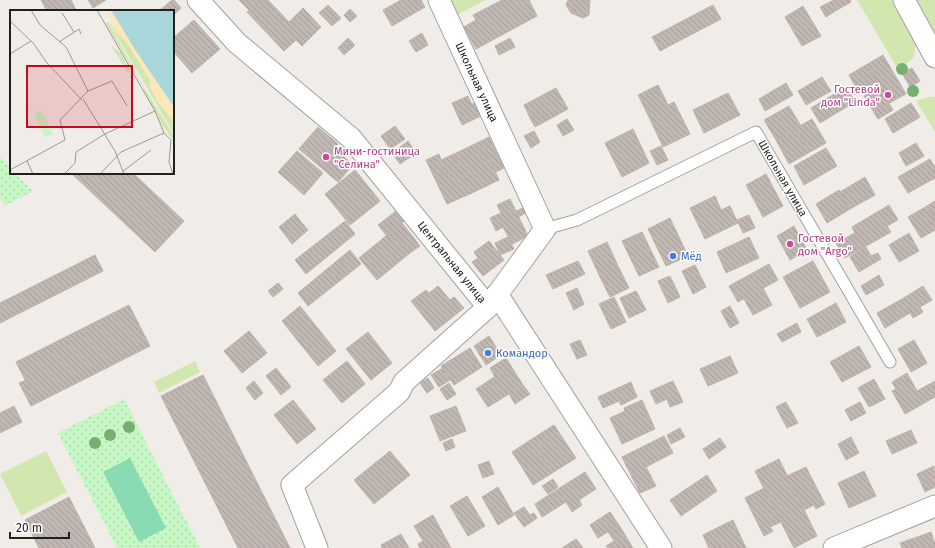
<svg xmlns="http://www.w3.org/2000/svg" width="935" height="548" viewBox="0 0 935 548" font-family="'Fira Sans',sans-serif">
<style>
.grass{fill:#d1e7af}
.park{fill:url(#park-dots)}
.pitch{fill:#88dbb2}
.building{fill:url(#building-back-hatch);stroke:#c1b1aa}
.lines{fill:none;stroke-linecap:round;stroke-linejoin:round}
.service-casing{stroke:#a1a1a1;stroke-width:13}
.minor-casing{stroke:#a1a1a1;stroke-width:23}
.service{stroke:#fff;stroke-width:11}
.minor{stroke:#fff;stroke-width:21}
.tree{fill:#77ae71}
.hotel-dot{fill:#d1479c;stroke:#fff;stroke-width:1.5}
.shop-dot{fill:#3f7fe0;stroke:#fff;stroke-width:1.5}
.labels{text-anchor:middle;stroke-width:3;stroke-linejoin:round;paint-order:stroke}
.street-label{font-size:11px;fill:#202020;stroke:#fff}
.hotel-label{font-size:11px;fill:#b23c85;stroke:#fff;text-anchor:start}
.shop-label{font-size:11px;fill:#366cbe;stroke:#fff;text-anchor:start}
.inset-road{fill:none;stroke:#9d9a97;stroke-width:1}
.view{fill:#c7091f;fill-opacity:0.15;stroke:#c7091f;stroke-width:2}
.inset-edge{fill:none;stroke:#202020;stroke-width:2}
</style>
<defs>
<pattern id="park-dots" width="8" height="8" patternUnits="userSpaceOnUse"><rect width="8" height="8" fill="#c8f7c6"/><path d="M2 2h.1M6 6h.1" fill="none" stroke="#acd3aa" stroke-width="1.8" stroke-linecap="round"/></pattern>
<pattern id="building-back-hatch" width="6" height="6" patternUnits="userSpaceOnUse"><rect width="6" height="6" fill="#c0b7b3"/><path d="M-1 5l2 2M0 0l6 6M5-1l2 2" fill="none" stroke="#a59d9a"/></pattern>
</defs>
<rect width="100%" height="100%" fill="#f0ece7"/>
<path class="grass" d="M452,0H486L457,15L450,2Z
M857,0H894L916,45L914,56L911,60L898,69Z
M910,0H935V44Z
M929,97H935V132L916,101Z
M195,361L200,372L159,393L154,382Z
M46,451L67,492L21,516L0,474Z"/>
<path class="park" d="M0,157L11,169V173H15L33,191L5,206L0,197Z
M124,399L200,548H117L58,433Z"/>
<path class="pitch" d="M130,458L166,528L139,542L103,472Z"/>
<path class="building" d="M41,0H71L76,10L74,11H47Z
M88,0H106L93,8Z
M172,0H174L181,8L173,16V11H159Z
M239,0H260L249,10Z
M260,0H268L289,22L303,8L321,27L302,46L296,40L284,51L247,12Z
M401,0H421L425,7L392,26L383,10Z
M502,0H529L537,16L476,49L464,27L476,20L473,15Z
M568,0H590L589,15L583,18L571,13L566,5Z
M833,0H850L851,2L837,10L832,1Z
M832,1L837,10L826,17L820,7Z
M328,5L341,18L332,26L319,13Z
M713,5L721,19L660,51L652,37Z
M803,6L821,36L802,46L785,17Z
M350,9L357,16L350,22L344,15Z
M194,20L220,49L192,73L173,51V38Z
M422,33L428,45L416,52L409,41Z
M348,38L355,45L344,55L338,48Z
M510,38L515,47L499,55L495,46Z
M883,55L906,94L889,103L866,65Z
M866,65L877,82L859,93L849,75Z
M912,68L920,81L910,87L902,73Z
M822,77L831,91L806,105L798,91Z
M786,83L793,95L765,111L759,99Z
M658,85L668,105L648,115L638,95Z
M846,87L855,102L820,123L811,108Z
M879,87L893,110L878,119L864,96Z
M556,88L568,109L548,120L544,113L531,120L524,105Z
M728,93L740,115L704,133L693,110Z
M468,96L472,105L456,112L452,103Z
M674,102L690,134L663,147L648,115Z
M475,103L481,116L462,125L456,112Z
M911,103L920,117L893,133L885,119Z
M789,106L801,126L776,140L764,120Z
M544,113L548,120L535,127L531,120Z
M567,119L574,130L563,136L557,125Z
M812,119L826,143L810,152L796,128Z
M395,126L405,139L390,149L381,136Z
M318,127L338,144L334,148L353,165L338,182L299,149Z
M796,128L810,152L789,164L776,140Z
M633,129L649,163L622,177L605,143Z
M534,131L540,142L531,148L524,136Z
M489,137L504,168L496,172L481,141Z
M408,141L416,153L400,164L392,153Z
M481,141L499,180L472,193L454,154Z
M916,143L924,156L906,166L899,153Z
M661,146L668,160L657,165L650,151Z
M826,148L837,166L804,185L794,166Z
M297,151L323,173L304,195L278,172Z
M439,154L441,160L454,154L460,167L435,179L426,160Z
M930,159L935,167V178L908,193L898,177Z
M460,167L472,193L447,204L435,179Z
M355,170L380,201L350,225L325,194Z
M71,173H133L184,221L155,252Z
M766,174L783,206L763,217L746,185Z
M865,177L875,195L850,209L840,192Z
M839,190L850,209L827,223L816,204Z
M715,196L721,210L730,206L738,223L705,239L690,208Z
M510,199L528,236L512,244L503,227L496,231L490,218L501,213L497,205Z
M935,201V219L927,206Z
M889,205L898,220L887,226L891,232L845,258L836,243L855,233L852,227Z
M927,206L935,219V230L921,238L908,217Z
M523,208L526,213L518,217L516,211Z
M396,211L404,221L386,235L378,225Z
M295,214L302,223L286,236L279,227Z
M749,215L755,228L743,233L737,220Z
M670,218L688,256L666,266L648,229Z
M345,221L355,234L306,274L295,260Z
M302,223L308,230L292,244L286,236Z
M402,223L420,246L410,253L392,231Z
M794,226L807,250L790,260L777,236Z
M392,231L410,253L377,280L359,258Z
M642,232L659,267L639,276L622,241Z
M909,233L919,251L899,262L889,245Z
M508,237L514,249L500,255L495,243Z
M749,237L759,258L726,273L717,252Z
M489,241L504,260L483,276L472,262L478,258L474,252Z
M607,242L619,268L600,277L588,251Z
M866,247L871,256L878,253L881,259L859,272L850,257Z
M350,250L361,264L308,306L298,293Z
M95,255L103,271L0,323V303Z
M578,261L585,274L553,289L546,275Z
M813,261L830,292L800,308L783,277Z
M769,264L778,280L738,302L729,286Z
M695,265L706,287L693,294L682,271Z
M619,268L629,288L610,297L600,277Z
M879,275L884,285L866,295L861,286Z
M670,276L680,297L668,303L658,281Z
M278,283L283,289L273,297L268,291Z
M438,286L450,300L454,297L464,308L435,331L411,301L426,290L429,293Z
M923,286L932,300L920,307L923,312L913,318L902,299Z
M577,288L584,304L574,310L566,293Z
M763,288L772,305L753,315L744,299Z
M636,291L646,310L629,318L620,298Z
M614,297L626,322L611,329L599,304Z
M902,299L910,313L885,328L877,313Z
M836,303L846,322L817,337L807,319Z
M129,305L150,346L37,403L16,362Z
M300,306L336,351L318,366L282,321Z
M730,306L739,323L730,328L721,311Z
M797,323L801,332L782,342L777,334Z
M249,331L267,353L242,373L224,351Z
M368,332L392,363L371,380L346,349Z
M489,336L501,355L486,365L474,346Z
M580,340L587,355L577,359L570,344Z
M914,340L927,363L911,372L898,349Z
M859,346L871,367L842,382L830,362Z
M470,348L482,367L454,385L441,366Z
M730,356L738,373L708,386L700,369Z
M506,358L511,366L495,377L490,368Z
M347,361L365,384L342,403L323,380Z
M511,366L523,385L488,407L476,389Z
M276,368L291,387L281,395L266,376Z
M443,368L450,380L439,387L431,375Z
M907,373L917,391L935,381V397L905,414L892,391L896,389L892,382Z
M203,375L290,548H238L161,396Z
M428,378L434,388L427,393L420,383Z
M874,379L885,399L869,407L858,388Z
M26,380L37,403L31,406L19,383Z
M254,381L263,393L255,400L246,388Z
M673,381L683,402L670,407L667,399L656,404L650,391Z
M631,382L637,397L621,405L619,401L603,408L598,397Z
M449,383L456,394L447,400L440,389Z
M523,385L530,394L515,404L509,394Z
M293,400L316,429L297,444L274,415Z
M642,400L655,429L622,444L610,418L625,411L624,408Z
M786,402L798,423L787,428L776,407Z
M860,402L866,413L851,421L845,410Z
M14,406L22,422L0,433V413Z
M456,406L466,431L440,441L430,416Z
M554,425L576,458L533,485L522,467L545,452L535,437Z
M680,428L685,437L671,444L667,435Z
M911,430L917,443L892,454L886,441Z
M664,436L673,453L646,467L656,486L640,493L622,457Z
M535,437L545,452L522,467L512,452Z
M851,437L859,453L846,460L838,444Z
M720,438L726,447L709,459L703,449Z
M452,439L455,447L446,451L443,443Z
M390,451L410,475L374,504L354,480Z
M779,459L817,536L794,548L755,471Z
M489,461L494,474L483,478L478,465Z
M934,466L935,487L925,492L917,474Z
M806,467L825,504L816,509L814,505L804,510L787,476Z
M864,471L876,496L849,508L838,483Z
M585,472L596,489L579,500L582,505L572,512L558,489Z
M707,475L717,491L681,516L670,500Z
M553,479L558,487L548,494L542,486Z
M498,487L514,515L498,525L482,497Z
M764,488L781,522L770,527L773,531L764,536L745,498Z
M558,489L566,502L542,517L535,504Z
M467,496L485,526L468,536L450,506Z
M69,497L95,548H39L25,520Z
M524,507L530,515L534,513L537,518L524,527L514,513Z
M610,512L619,525L598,538L590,525Z
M433,515L451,548H420L418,544L423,541L414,526Z
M733,520L746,548H709L703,535Z
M619,525L633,548H608L606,546L614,541L608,532Z
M931,532L935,544V548H902L900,543Z
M401,534L409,548H382L381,545Z
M576,539L583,548H562Z"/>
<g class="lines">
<g class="service-casing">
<path id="service" d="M545,229L577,220L756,132L890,362"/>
</g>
<g class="minor-casing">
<path id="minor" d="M198,0L237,43L351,138L488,307
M904,0L935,57
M497,294L661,548
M317,548L292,485L399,392L404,382L488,307L545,229L439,0
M834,548L935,506"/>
</g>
<use href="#service" class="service"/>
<use href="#minor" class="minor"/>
</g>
<g class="tree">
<circle cx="902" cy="69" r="6"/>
<circle cx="913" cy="91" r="6"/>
<circle cx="129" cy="427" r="6"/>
<circle cx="110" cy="435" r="6"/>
<circle cx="95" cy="443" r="6"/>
</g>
<g class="hotel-dot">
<circle cx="888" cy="95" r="4"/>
<circle cx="326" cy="157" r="4"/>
<circle cx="790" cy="244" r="4"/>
</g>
<g class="shop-dot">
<circle cx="673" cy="256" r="4"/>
<circle cx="488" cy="353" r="4"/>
</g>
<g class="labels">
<g class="street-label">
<text transform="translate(477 82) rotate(65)" y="4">Школьная улица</text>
<text transform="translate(783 178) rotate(60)" y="4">Школьная улица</text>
<text transform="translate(452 262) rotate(51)" y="4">Центральная улица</text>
</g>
<g class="hotel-label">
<text x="880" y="93" text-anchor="end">Гостевой<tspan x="880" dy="13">дом "Linda"</tspan></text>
<text x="334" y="155">Мини-гостиница<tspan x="334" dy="13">"Селина"</tspan></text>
<text x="798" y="242">Гостевой<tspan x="798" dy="13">дом "Argo"</tspan></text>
</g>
<g class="shop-label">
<text x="681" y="260">Мёд</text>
<text x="496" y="357">Командор</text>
</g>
</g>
<g transform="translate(10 10)">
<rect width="164" height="164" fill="#f0ece7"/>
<path d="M98,11L116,31L129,51L141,72L147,91L164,112V124ZM98,12L134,77V78L95,13ZM101,35L111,44L120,61L118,63ZM135,79L164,126V131L150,112L133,80Z" fill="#d1e7af"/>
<path d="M97,0H101L164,97V112L147,91L139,75L141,72L117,33L106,22Z" fill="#fce7b9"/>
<path d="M31,100L43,124L35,127L24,104Z" fill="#c8f7c6"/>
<path d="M101,0H164V97L126,41Z" fill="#a9d6db"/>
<path class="inset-road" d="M21,0L30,15L56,37L78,81M87,0L145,101L154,123L161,130L159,152L163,164M52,3L64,22M0,11L24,34L37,53L72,90M49,32L69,19L71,24M0,44L21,31M73,89L105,141L114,164M17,151L23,164M0,160L55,130L50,110L78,81L102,71L117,96M112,162L141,140M54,164L65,153L66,142L95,124L145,101M90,164L111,142L154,123"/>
<path class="view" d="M17,56H122V117H17Z"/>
<rect width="164" height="164" class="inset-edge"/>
</g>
<path d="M10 532v6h59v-6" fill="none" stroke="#202020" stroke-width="2"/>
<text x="16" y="532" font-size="12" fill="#202020" stroke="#ffffff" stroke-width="3" paint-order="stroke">20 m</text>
</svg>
